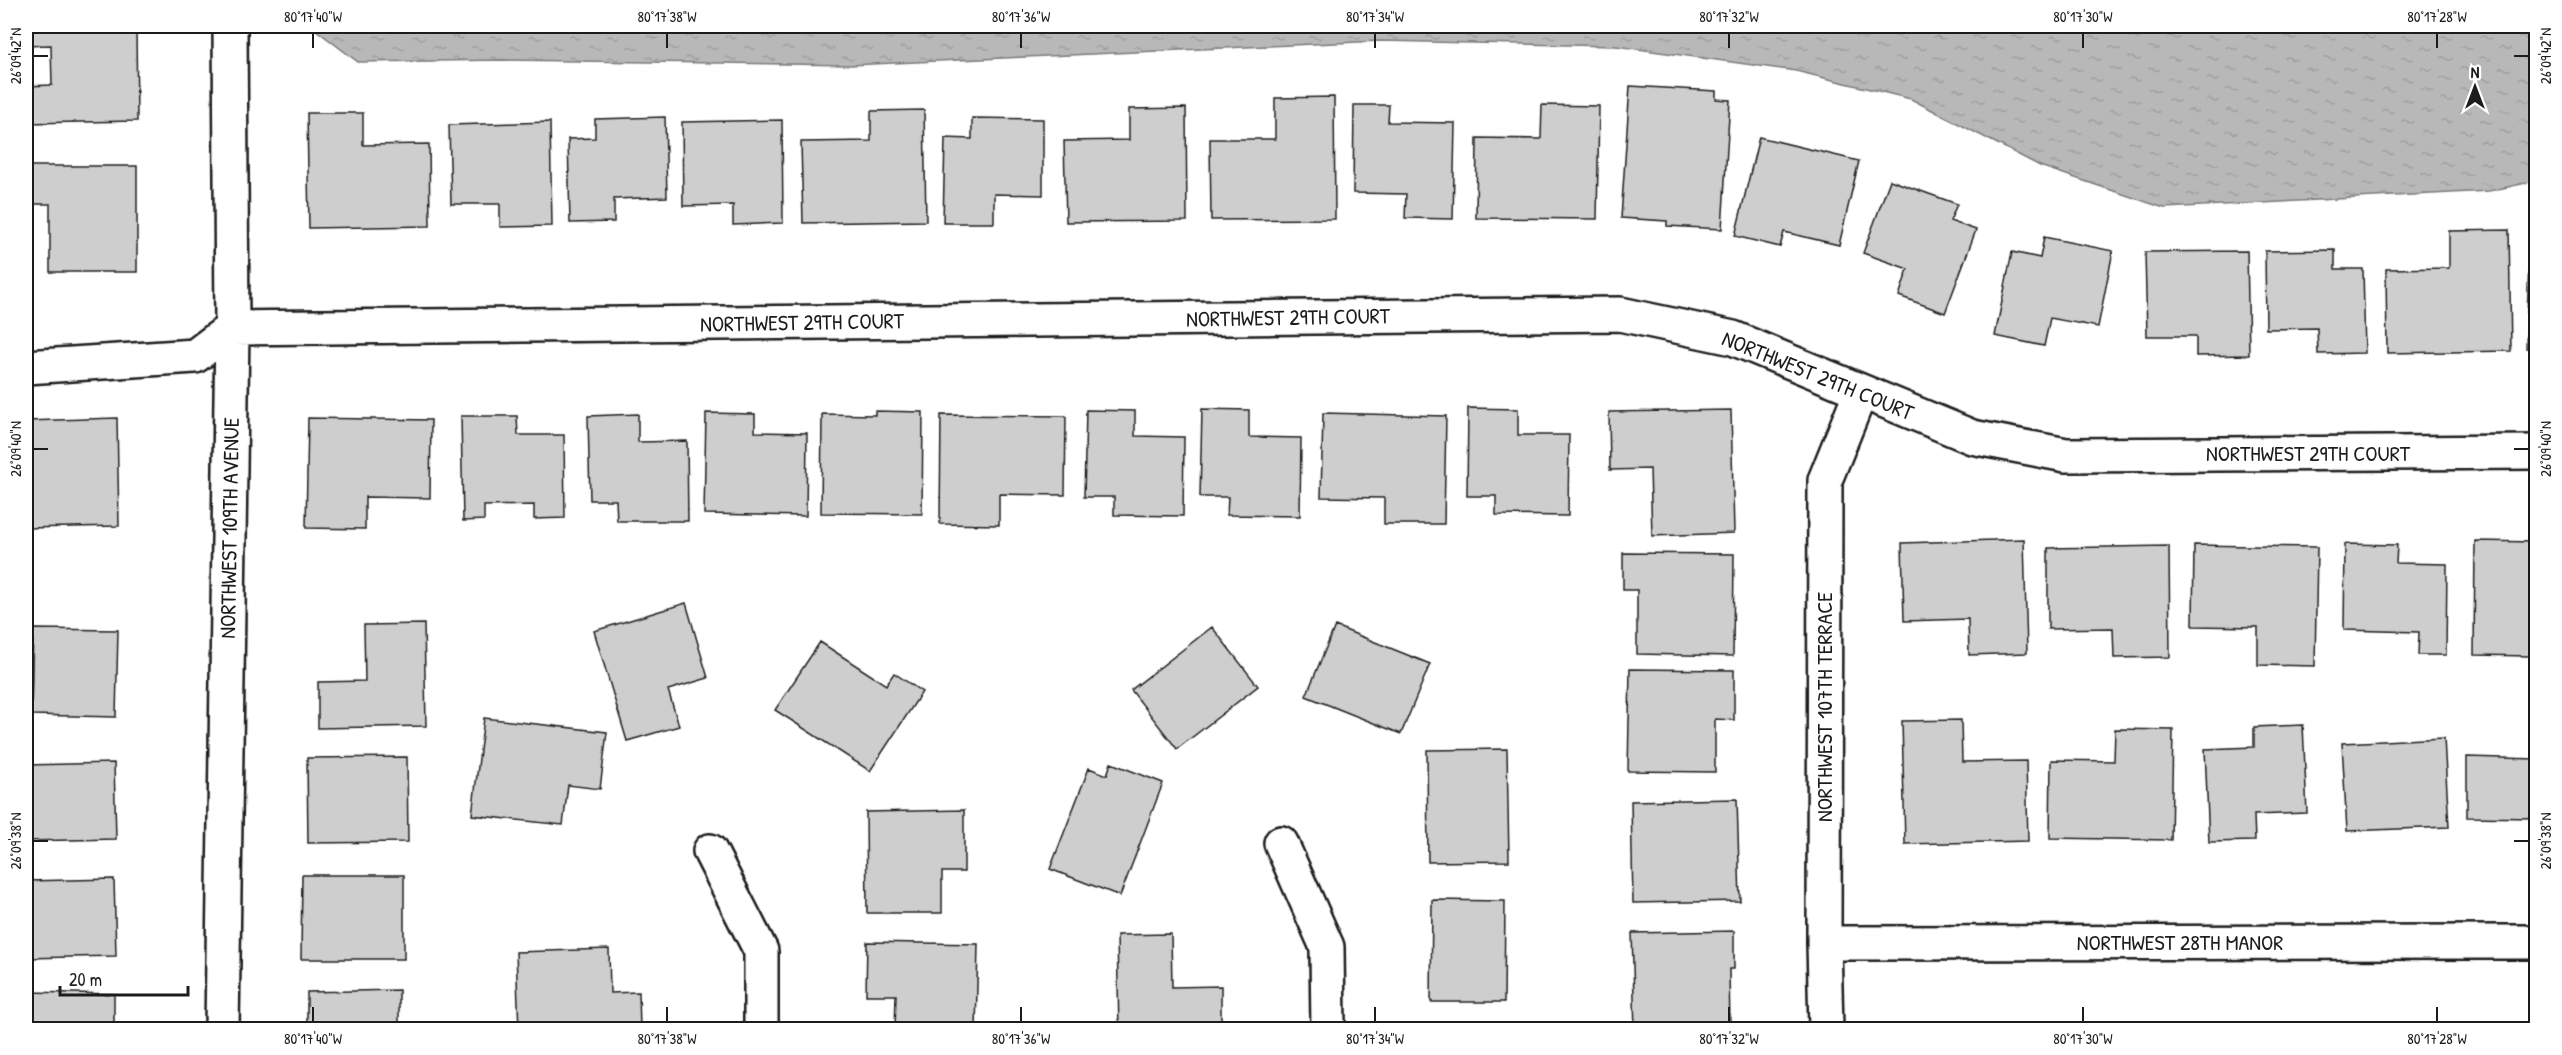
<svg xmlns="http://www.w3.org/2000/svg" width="2562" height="1055" viewBox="0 0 2562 1055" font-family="'Patrick Hand',sans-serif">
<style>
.water{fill:url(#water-ripples);stroke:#7a7a7a;stroke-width:1.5}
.building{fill:#cecece;stroke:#1c1c1c;stroke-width:1.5}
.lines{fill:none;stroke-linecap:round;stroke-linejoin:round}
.street-casing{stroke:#1c1c1c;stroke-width:38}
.street{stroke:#fff;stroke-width:33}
.ticks{fill:none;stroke:#1c1c1c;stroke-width:2}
.labels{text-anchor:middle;stroke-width:5;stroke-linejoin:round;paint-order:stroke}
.street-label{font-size:22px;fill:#1c1c1c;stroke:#fff}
.neatline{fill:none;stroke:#1c1c1c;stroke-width:2}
.ticks-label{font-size:15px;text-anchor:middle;fill:#1c1c1c}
</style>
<defs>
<pattern id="water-ripples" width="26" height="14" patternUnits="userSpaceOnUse" patternTransform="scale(1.5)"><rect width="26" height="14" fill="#b8b8b8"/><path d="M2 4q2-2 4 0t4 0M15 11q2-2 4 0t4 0" fill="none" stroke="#9e9e9e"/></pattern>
</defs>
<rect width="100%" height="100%" fill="#fff"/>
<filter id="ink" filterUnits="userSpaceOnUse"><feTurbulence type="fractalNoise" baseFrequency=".0167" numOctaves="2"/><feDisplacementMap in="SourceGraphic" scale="12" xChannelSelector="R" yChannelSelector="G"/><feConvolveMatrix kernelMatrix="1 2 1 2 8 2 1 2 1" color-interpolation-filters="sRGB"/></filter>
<g filter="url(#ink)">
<path class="water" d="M311,26H2536V181L2489,191L2164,208L2040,166L1911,99L1796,71L1616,46L1380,41L850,65L505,60L358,62Z"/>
<path class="building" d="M26,26H136L137,121L26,123V86L52,85L51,45L26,46Z
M1630,86L1716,91V99L1730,100L1722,229L1667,226V221L1621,218Z
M1334,97L1335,219L1211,220L1210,139H1275V98Z
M1354,105H1389L1388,122L1455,123L1453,219L1405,218L1406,194L1353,193Z
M1542,105L1599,106L1597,219L1476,218L1477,138L1541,139Z
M1186,108L1187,221L1066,222L1064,141L1129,140V109Z
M924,110L926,221L803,223L801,142L871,141V111Z
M307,113H363V145L429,144L430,226L309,228Z
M665,117L667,197L614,199V222L570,223L568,139L595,138V119Z
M972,118L1043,119V195L994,194V223H943L945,138L972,139Z
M782,120L783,223L733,225V205L683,206L682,122Z
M550,122L552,226L500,227V204H451L449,125Z
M1759,137L1859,161L1839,245L1784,232L1780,247L1735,236Z
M26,166H137V272H50V204H26Z
M1890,180L1957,204L1950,221L1976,230L1945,313L1899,296L1908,269L1863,253Z
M2509,230L2511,351L2387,353L2386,269L2449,268V231Z
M2044,237L2113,251L2098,327L2050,318L2044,346L1995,336L2012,252L2040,258Z
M2335,250V269H2363L2365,353L2318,354L2317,328L2266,329L2265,251Z
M2247,251L2249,355L2196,356V336H2147L2145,252Z
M2529,259H2536V348H2526Z
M1468,408L1518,409V435H1569L1568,516L1496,515V496H1467Z
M1202,409L1249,410V437L1301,438L1300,516L1227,515L1228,497H1200Z
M1086,410L1135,411V436L1184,437L1183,516L1114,515V497H1084Z
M1731,410L1734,533L1652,536L1650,469L1610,470L1609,412Z
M875,411L923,412L922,514L821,513L822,414L875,415Z
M706,413L755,414V432L807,433L806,516L704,514Z
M1323,413L1446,416L1444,524H1384V498L1321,497Z
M638,414V442L687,441L688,521H617L616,500H590L588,416Z
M941,415L1066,416L1065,495L999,494V525L940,524Z
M461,416H517L518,435H564L565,518L534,519V505L484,506V520L463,521Z
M117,418L119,526L26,528V421Z
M308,418L431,420L430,498L365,497V529L306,528Z
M2024,539L2027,653L1969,655L1968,619L1904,621L1902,543Z
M2475,541L2536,542V614H2532L2531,656L2474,655Z
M2345,544L2397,545L2396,563L2447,564L2446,655H2418L2419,632L2344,630Z
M2194,545L2317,547L2315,666L2258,665V627L2193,626Z
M2169,546L2170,657L2114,658L2113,628L2048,629V548Z
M1623,553L1734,554L1733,656L1637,654V590H1623Z
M686,603L708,678L668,690L679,726L627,741L594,631Z
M424,624L426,726L318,728V682L365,681L364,625Z
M1335,626L1430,664L1401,734L1306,696Z
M1212,627L1258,686L1177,749L1131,690Z
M33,629L118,630L116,717L31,715Z
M820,642L886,685L894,673L922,692L870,771L775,710Z
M1630,669L1734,670V720L1715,719V772L1628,771Z
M484,718L607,732L600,789L568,785L563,825L472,815Z
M1961,720L1962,762L2026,761L2028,841L1905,844L1902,721Z
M2303,725L2307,813L2254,815L2255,841L2209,842L2205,749L2254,747V727Z
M2115,729L2173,730L2171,840L2050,838L2051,760L2114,761Z
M2444,738L2449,827L2347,831L2342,743Z
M1507,749L1509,861L1428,862L1427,750Z
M407,757L408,842L308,843L307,758Z
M2467,757L2536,759V818L2467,817Z
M114,763L116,839L26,841V765Z
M1111,763L1163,783L1120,896L1050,869L1089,768L1107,775Z
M1737,799L1740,901L1633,903L1631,801Z
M964,810V872H942V913H867L866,812Z
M302,875H404V959H301Z
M114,879L116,956L26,958V881Z
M1432,900L1505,901L1504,1002H1431Z
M1734,931V969H1729L1730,1030H1635L1632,933Z
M1171,934L1172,987L1221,986V1030H1119L1117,935Z
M867,942L978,944L976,1030H895L896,995H866Z
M609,949L610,993L639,992L640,1030H519L516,952Z
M399,990V1030H307V992Z
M28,992L114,994V1030H27Z"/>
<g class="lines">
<g class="street-casing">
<path id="street" d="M26,367L195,356L232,328L1620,314L1733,338L1972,437L2066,455L2536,452
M1281,843L1327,947L1328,1030
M710,851L761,951V1030
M1824,943L2536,942
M222,1030L232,328L230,26
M1826,1030L1824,943L1825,480L1861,391"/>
</g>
<use href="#street" class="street"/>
</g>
</g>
<path class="ticks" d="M313,33V48M667,33V48M1021,33V48M1375,33V48M1729,33V48M2083,33V48M2437,33V48M33,56H48M2514,56H2529M33,449H48M2514,449H2529M33,841H48M2514,841H2529M313,1007V1022M667,1007V1022M1021,1007V1022M1375,1007V1022M1729,1007V1022M2083,1007V1022M2437,1007V1022"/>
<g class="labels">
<g class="street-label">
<text transform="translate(1288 317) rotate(-1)" y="8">NORTHWEST 29TH COURT</text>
<text transform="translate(802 322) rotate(-1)" y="8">NORTHWEST 29TH COURT</text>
<text transform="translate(1818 375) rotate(22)" y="8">NORTHWEST 29TH COURT</text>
<text x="2308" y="461">NORTHWEST 29TH COURT</text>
<text transform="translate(229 528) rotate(-89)" y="8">NORTHWEST 109TH AVENUE</text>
<text transform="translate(1824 707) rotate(-90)" y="8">NORTHWEST 107TH TERRACE</text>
<text x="2180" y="950">NORTHWEST 28TH MANOR</text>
</g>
</g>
<rect width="2562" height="1055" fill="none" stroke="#fff" stroke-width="66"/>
<g transform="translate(2475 87)" stroke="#ffffff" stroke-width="4.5" paint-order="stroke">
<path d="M0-4.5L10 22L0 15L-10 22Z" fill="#1c1c1c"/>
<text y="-9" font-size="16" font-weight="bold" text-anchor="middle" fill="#1c1c1c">N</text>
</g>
<path d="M60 986v9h128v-9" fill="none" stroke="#1c1c1c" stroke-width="3"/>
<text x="69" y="986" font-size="18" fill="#1c1c1c" stroke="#ffffff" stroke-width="4.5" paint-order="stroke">20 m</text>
<rect x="33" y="33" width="2496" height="989" class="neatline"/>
<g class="ticks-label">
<text x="313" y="22">80°17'40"W</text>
<text x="667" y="22">80°17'38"W</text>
<text x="1021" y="22">80°17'36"W</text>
<text x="1375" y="22">80°17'34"W</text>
<text x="1729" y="22">80°17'32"W</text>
<text x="2083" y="22">80°17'30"W</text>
<text x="2437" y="22">80°17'28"W</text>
<text transform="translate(16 56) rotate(-90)" y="5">26°09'42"N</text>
<text transform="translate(2546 56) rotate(-90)" y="5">26°09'42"N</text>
<text transform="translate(16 449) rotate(-90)" y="5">26°09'40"N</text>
<text transform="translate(2546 449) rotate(-90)" y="5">26°09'40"N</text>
<text transform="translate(16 841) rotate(-90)" y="5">26°09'38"N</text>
<text transform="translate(2546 841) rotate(-90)" y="5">26°09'38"N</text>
<text x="313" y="1044">80°17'40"W</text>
<text x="667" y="1044">80°17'38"W</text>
<text x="1021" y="1044">80°17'36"W</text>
<text x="1375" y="1044">80°17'34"W</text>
<text x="1729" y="1044">80°17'32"W</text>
<text x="2083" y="1044">80°17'30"W</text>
<text x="2437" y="1044">80°17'28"W</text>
</g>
</svg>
